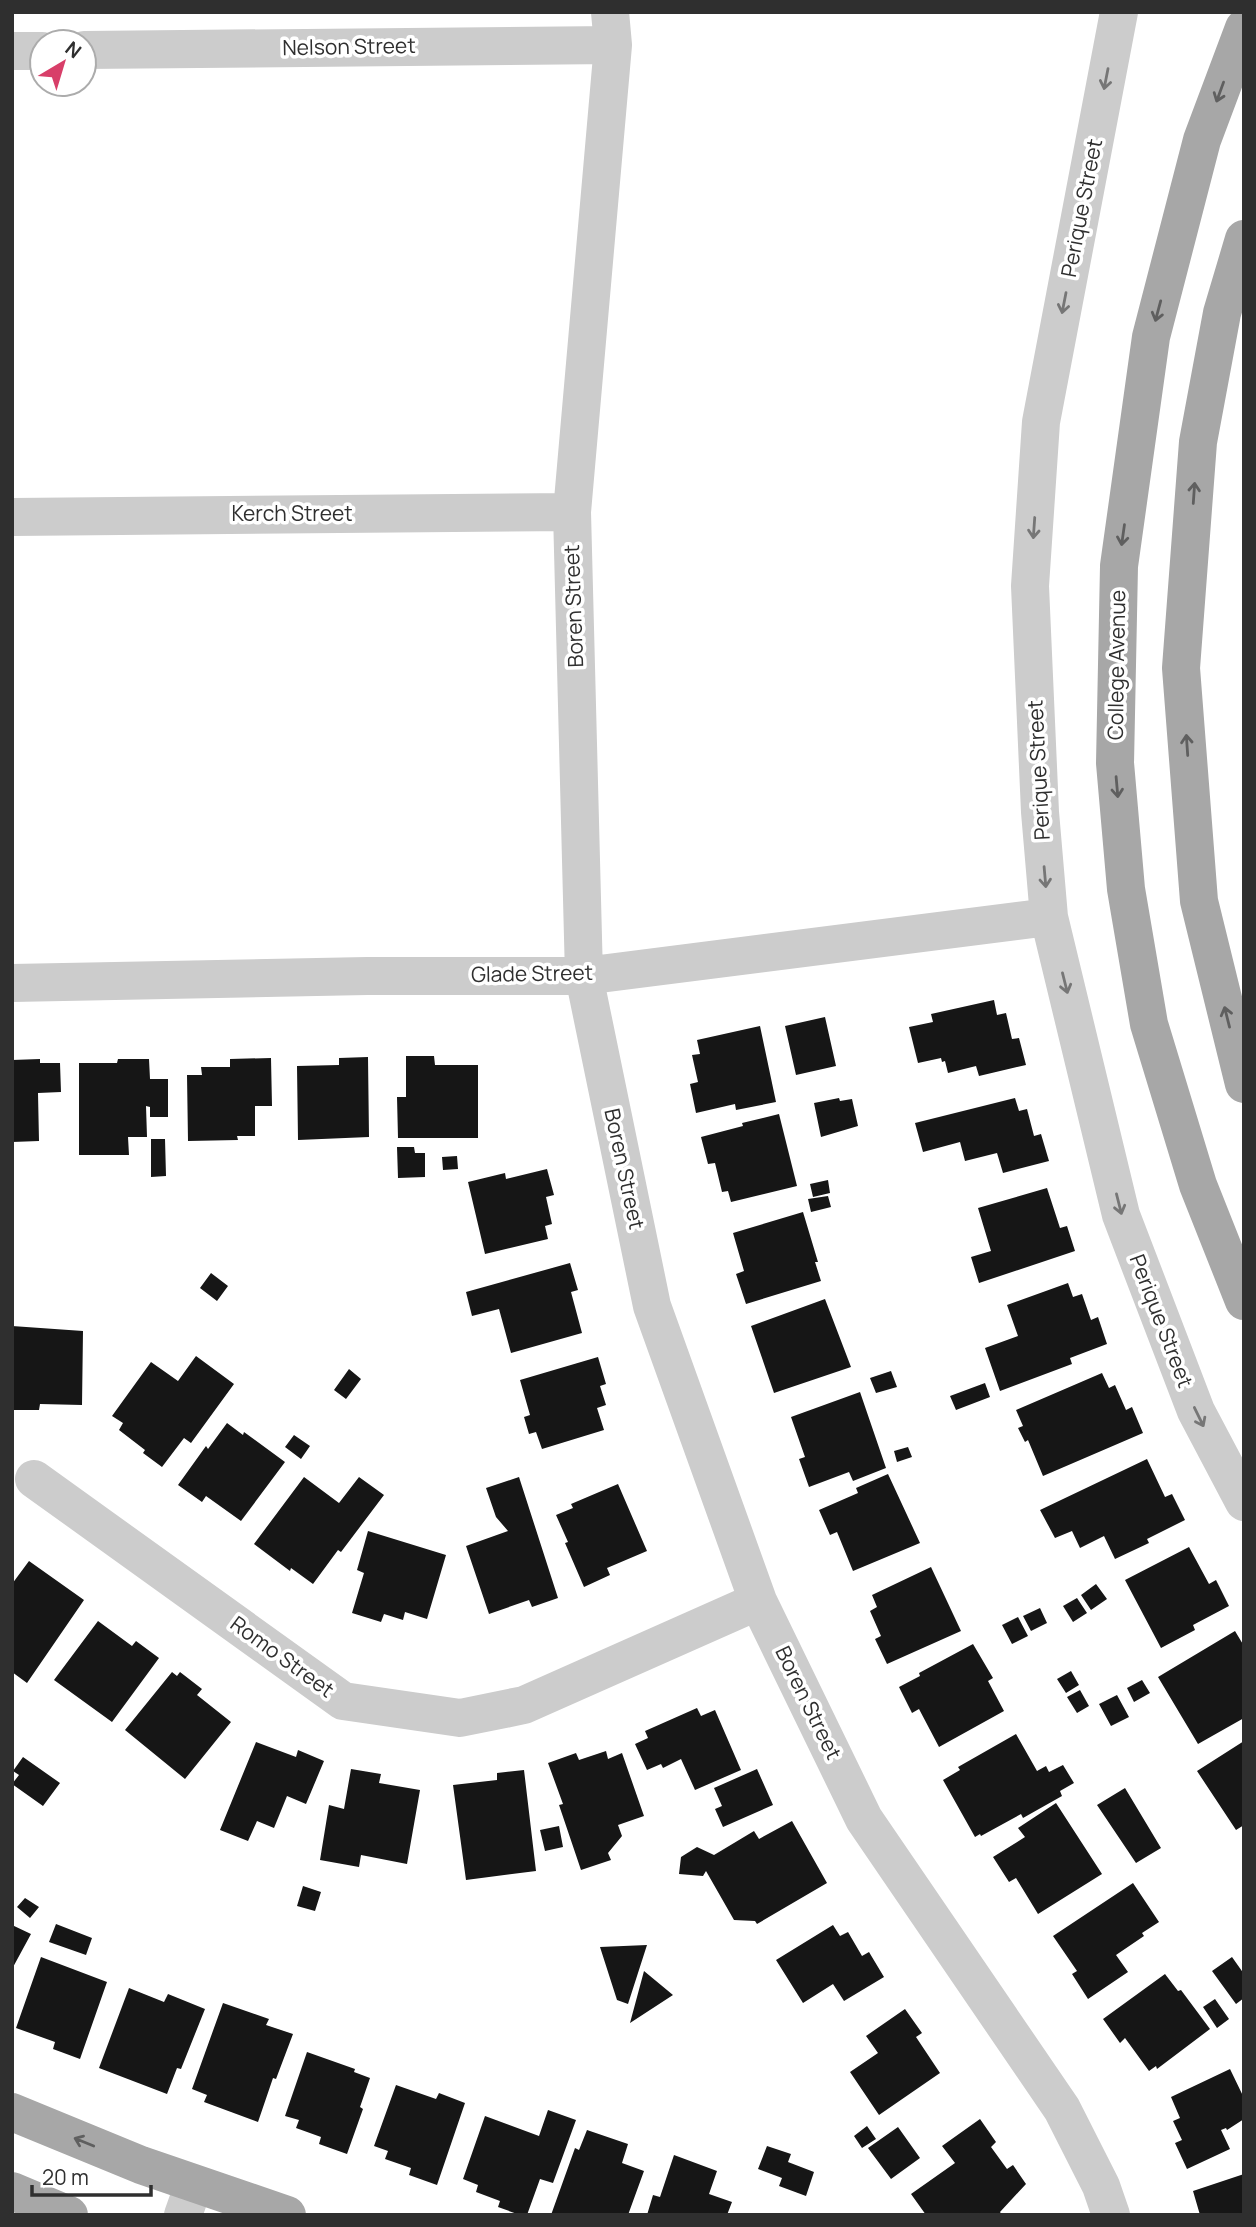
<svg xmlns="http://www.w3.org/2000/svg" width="1256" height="2227" viewBox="0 0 1256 2227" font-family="Manrope,sans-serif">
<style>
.building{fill:#161616}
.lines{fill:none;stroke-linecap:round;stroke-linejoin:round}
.minor{stroke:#ccc;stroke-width:38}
.major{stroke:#a7a7a7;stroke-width:38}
.oneway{stroke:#767676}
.oneway2{stroke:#5f5f5f}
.labels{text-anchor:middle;stroke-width:7;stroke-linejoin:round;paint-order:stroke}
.street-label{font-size:21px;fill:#2f2f2f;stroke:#fff}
</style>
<rect width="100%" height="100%" fill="#fff"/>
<path class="building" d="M994,1000L997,1015L1006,1013L1012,1039L1019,1038L1026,1065L979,1076L976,1066L948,1073L945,1061L942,1062L941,1058L918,1063L909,1027L933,1022L931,1014Z
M825,1017L836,1066L796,1075L785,1026Z
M760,1026L776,1102L736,1110L735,1104L696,1113L690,1084L698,1082L692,1055L700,1054L697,1040Z
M406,1056H434L435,1065H478V1138H398L397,1097H406Z
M368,1057L369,1137L298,1140L297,1066L339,1065V1058Z
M271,1058L272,1106H255V1136H237L238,1140L188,1141L187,1075H202L201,1067H230V1059Z
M40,1059V1063H60L61,1092L38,1093L39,1141L12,1142V1060Z
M118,1059H149L150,1079H168V1117H150V1107L146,1106L147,1137H128L129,1155H79V1063H117Z
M839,1098L840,1101L852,1099L858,1126L821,1137L814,1103Z
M1015,1098L1019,1111L1027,1109L1034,1136L1041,1134L1049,1161L1003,1173L997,1153L965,1161L960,1142L923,1152L915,1123Z
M779,1114L797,1186L731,1202L728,1191L722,1192L715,1163L708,1164L701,1137L743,1126L742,1123Z
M151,1139H165L166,1176L151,1177Z
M397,1147H414L415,1153H425V1177L398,1178Z
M457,1156L458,1169L443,1170L442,1157Z
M547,1169L554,1195L546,1197L552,1224L545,1226L548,1239L485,1254L468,1182L505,1173L506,1179Z
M828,1180L830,1193L813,1197L810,1184Z
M1047,1188L1060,1228L1067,1226L1075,1251L979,1283L971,1257L991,1251L978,1208Z
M828,1196L831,1207L811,1212L808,1199Z
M803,1212L818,1262H815L821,1281L746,1304L736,1274L744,1271L733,1233Z
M570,1263L578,1290L571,1292L582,1333L511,1353L499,1309L472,1316L466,1292Z
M211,1273L228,1286L217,1301L200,1288Z
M1068,1283L1073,1297L1082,1294L1091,1320L1098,1317L1107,1344L1070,1358L1072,1364L1000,1391L985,1348L1018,1336L1007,1305Z
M825,1299L851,1367L774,1393L751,1326Z
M12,1326L83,1331L82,1405L40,1404L39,1410H12Z
M196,1356L234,1384L191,1443L184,1438L162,1467L143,1453L145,1450L119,1430L123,1423L112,1416L151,1362L178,1381Z
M598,1357L606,1384L600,1386L606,1405L597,1408L604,1430L542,1449L536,1432L529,1434L524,1417L530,1415L520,1380Z
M349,1369L361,1379L346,1399L334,1390Z
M891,1371L897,1387L876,1393L870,1378Z
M1102,1373L1109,1388L1115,1385L1126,1410L1132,1407L1143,1433L1043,1476L1028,1440L1025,1442L1018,1428L1023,1426L1016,1410Z
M985,1383L990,1397L956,1410L950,1396Z
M860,1392L886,1468L853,1481L849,1472L809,1487L799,1459L805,1457L791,1417Z
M227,1423L243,1435L244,1432L285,1462L241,1521L206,1496L202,1502L178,1485L206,1446L208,1449Z
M294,1435L310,1446L301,1459L285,1447Z
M908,1447L912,1457L897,1462L894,1451Z
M1147,1459L1165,1497L1172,1494L1185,1520L1147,1539L1149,1543L1115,1559L1104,1536L1080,1548L1072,1531L1055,1538L1040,1510Z
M888,1474L920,1543L853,1571L837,1532L830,1535L819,1510L858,1493L856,1488Z
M304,1477L339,1503L359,1477L384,1495L341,1552L338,1550L313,1584L291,1568L290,1571L254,1544Z
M519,1477L558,1598L532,1607L529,1600L489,1614L466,1546L508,1531L496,1517L486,1488Z
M618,1484L647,1551L607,1568L610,1575L584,1587L565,1543L568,1542L556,1515L573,1508L571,1504Z
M368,1531L446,1555L427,1619L405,1612L403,1620L384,1614L381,1622L352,1613L364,1573L357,1570Z
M1189,1547L1209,1584L1216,1580L1229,1606L1193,1625L1195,1630L1161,1648L1125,1580Z
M29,1561L84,1600L27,1683L12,1672V1584Z
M931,1567L961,1631L887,1664L875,1639L881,1636L870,1611L877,1607L872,1595Z
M1096,1584L1107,1599L1091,1610L1081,1595Z
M1077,1598L1087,1613L1073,1622L1063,1606Z
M1040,1608L1047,1623L1031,1631L1023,1616Z
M1018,1617L1028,1636L1012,1644L1002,1625Z
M98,1621L132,1646L136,1641L159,1658L112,1722L54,1680Z
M1235,1631L1244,1646V1709L1242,1711L1244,1718L1198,1744L1158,1677Z
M973,1644L993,1678L988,1681L1004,1711L939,1747L919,1709L912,1713L899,1687L920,1676L919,1673Z
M1071,1671L1079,1685L1066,1693L1057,1679Z
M172,1672L177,1676L180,1672L202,1689L197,1695L231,1722L185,1779L125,1730Z
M1142,1680L1150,1693L1134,1702L1127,1688Z
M1080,1690L1089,1706L1077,1713L1067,1697Z
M1117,1695L1129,1717L1111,1726L1099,1704Z
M697,1708L701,1716L715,1710L741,1770L695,1790L681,1759L663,1768L661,1764L647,1770L635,1744L648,1738L645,1731Z
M1016,1734L1037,1771L1046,1766L1049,1772L1063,1765L1074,1783L1060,1791L1062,1796L1023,1818L1021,1814L981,1836L980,1834L975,1837L943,1780L960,1770L958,1767Z
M1244,1741V1825L1236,1830L1197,1771Z
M256,1742L296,1757L298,1750L324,1761L306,1804L287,1796L274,1828L257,1821L248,1841L220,1830Z
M606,1751L608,1759L622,1753L644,1816L618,1825L622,1836L608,1853L611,1860L581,1870L559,1805L563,1804L548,1763L576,1753L579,1760Z
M23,1757L60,1783L43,1806L12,1784L19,1775L13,1771Z
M351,1769L381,1774L379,1783L420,1790L407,1864L361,1855L359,1867L320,1860L329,1805L344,1809Z
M757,1769L773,1805L723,1827L715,1809L722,1806L714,1788Z
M524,1770L536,1871L466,1880L453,1785L497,1780V1773Z
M1125,1788L1161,1848L1136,1863L1097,1805Z
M1056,1803L1102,1874L1038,1914L1016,1878L1009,1882L993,1857L1025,1837L1018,1828Z
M792,1821L827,1883L757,1924L755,1921L734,1920L706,1871L703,1876L679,1874L681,1857L697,1847L714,1855L754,1831L759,1839Z
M559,1826L563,1847L545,1851L540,1830Z
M1133,1883L1159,1922L1142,1933L1144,1936L1116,1955L1128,1972L1088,1999L1072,1974L1077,1971L1053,1936Z
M303,1886L321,1892L315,1911L297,1906Z
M25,1898L39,1907L30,1918L17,1907Z
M56,1924L92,1938L86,1955L49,1942Z
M12,1925L31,1934L12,1969Z
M833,1925L840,1936L848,1932L862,1956L869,1952L884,1977L844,2001L833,1984L803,2003L776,1960Z
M647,1945L628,2004L617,2000L600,1947Z
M41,1957L107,1982L80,2059L53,2049L55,2042L16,2028Z
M1232,1957L1244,1974V1998L1236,2004L1212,1971Z
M644,1971L673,1995L630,2023Z
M1165,1974L1178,1991L1181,1990L1210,2029L1157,2069L1156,2066L1149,2071L1125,2038L1120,2043L1103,2019Z
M129,1988L164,2002L168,1994L205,2009L181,2069L177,2068L167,2094L99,2068Z
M1215,1999L1229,2019L1217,2028L1203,2007Z
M223,2003L269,2019L266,2025L293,2034L276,2079L273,2078L258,2122L204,2102L207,2095L192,2089Z
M905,2009L922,2033L916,2037L940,2073L879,2115L850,2072L878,2053L866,2036Z
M307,2052L355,2069L354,2072L370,2078L360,2107L363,2109L347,2154L319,2144L321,2137L296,2128L299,2120L285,2116Z
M1230,2069L1244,2098V2119L1227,2130L1226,2128L1221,2130L1230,2149L1187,2169L1175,2143L1182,2140L1173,2121L1180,2118L1171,2097Z
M396,2085L436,2099L439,2093L465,2103L437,2185L409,2175L411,2168L385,2159L388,2151L374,2146Z
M548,2110L576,2120L553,2183L540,2179L527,2215H520L498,2207L500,2201L476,2192L478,2185L463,2179L485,2116L539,2136Z
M980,2119L996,2142L991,2147L1007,2169L1013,2165L1026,2184L1000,2212L1002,2215H949L947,2213L944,2215H926L911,2194L955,2163L942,2146Z
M867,2126L876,2139L862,2148L854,2136Z
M898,2127L920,2158L891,2179L868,2148Z
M587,2130L628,2144L622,2163L644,2171L628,2215H551L575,2148L579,2150Z
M767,2146L791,2154L788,2162L814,2172L806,2196L779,2186L782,2178L758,2169Z
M674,2155L717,2171L709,2194L732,2202L727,2215H647L653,2195L660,2197Z
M1244,2174V2215H1200L1193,2191Z"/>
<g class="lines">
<path class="minor" d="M610,12L613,45L572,512L584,976L652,1306L758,1601L864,1819L1062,2109L1101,2186L1111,2215
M1119,12L1041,422L1030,586L1040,812L1049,917L1121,1215L1196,1411L1244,1502
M84,50L613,45
M12,51H42
M12,517L572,512
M12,983L367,976H584L1049,917
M34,1479L343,1701L460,1718L524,1705L758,1601
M183,2215L194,2184"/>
<path class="major" d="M1244,28L1202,140L1151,337L1119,566L1115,763L1126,889L1149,1024L1198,1185L1244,1301
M1244,239L1222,313L1198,442L1181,668L1199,901L1244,1084
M12,2112L141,2165L287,2215
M12,2191L69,2215"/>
</g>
<defs><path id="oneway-shaft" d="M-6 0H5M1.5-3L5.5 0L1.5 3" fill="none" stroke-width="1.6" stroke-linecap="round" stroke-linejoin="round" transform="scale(1.75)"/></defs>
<g class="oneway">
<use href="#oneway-shaft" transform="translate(1106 79) rotate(101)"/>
<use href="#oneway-shaft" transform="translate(1064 303) rotate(101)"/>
<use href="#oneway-shaft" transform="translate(1034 528) rotate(94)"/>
<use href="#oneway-shaft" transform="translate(1045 877) rotate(85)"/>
<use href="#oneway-shaft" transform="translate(1065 983) rotate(76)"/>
<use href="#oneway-shaft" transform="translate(1119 1204) rotate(76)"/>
<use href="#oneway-shaft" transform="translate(1199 1417) rotate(64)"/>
</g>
<g class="oneway2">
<use href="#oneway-shaft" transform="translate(1220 92) rotate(110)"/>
<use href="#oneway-shaft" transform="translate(1158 311) rotate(105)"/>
<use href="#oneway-shaft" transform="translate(1194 493) rotate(-86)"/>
<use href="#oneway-shaft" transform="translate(1123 535) rotate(98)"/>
<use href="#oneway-shaft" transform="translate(1187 745) rotate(-94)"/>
<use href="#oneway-shaft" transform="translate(1117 787) rotate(85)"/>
<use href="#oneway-shaft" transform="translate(1227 1017) rotate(-104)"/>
<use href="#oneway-shaft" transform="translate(84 2142) rotate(-158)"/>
</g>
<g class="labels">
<g class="street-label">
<text transform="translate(349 47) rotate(-1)" y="7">Nelson Street</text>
<text transform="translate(1082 208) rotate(-79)" y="7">Perique Street</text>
<text x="292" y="521">Kerch Street</text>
<text transform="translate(574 606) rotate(-92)" y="7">Boren Street</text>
<text transform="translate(1117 665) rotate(-89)" y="7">College Avenue</text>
<text transform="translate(1039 770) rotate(-93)" y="7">Perique Street</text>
<text transform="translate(532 974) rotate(-1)" y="7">Glade Street</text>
<text transform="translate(624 1169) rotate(78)" y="7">Boren Street</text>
<text transform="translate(1161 1321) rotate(69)" y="7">Perique Street</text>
<text transform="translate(282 1657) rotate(36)" y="7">Romo Street</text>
<text transform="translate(808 1703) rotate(64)" y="7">Boren Street</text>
</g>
</g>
<rect width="1256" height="2227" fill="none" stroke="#2f2f2f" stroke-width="28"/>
<g transform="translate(63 63) rotate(38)"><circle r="33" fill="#ffffff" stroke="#acacac" stroke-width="2"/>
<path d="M0-5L12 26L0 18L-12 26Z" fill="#d83f69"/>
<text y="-10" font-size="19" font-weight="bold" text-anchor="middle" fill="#2f2f2f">N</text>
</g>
<path d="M32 2185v10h119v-10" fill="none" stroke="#2f2f2f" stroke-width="3.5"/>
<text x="42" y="2185" font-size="21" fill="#2f2f2f" stroke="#ffffff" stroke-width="5" paint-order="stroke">20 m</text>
</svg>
